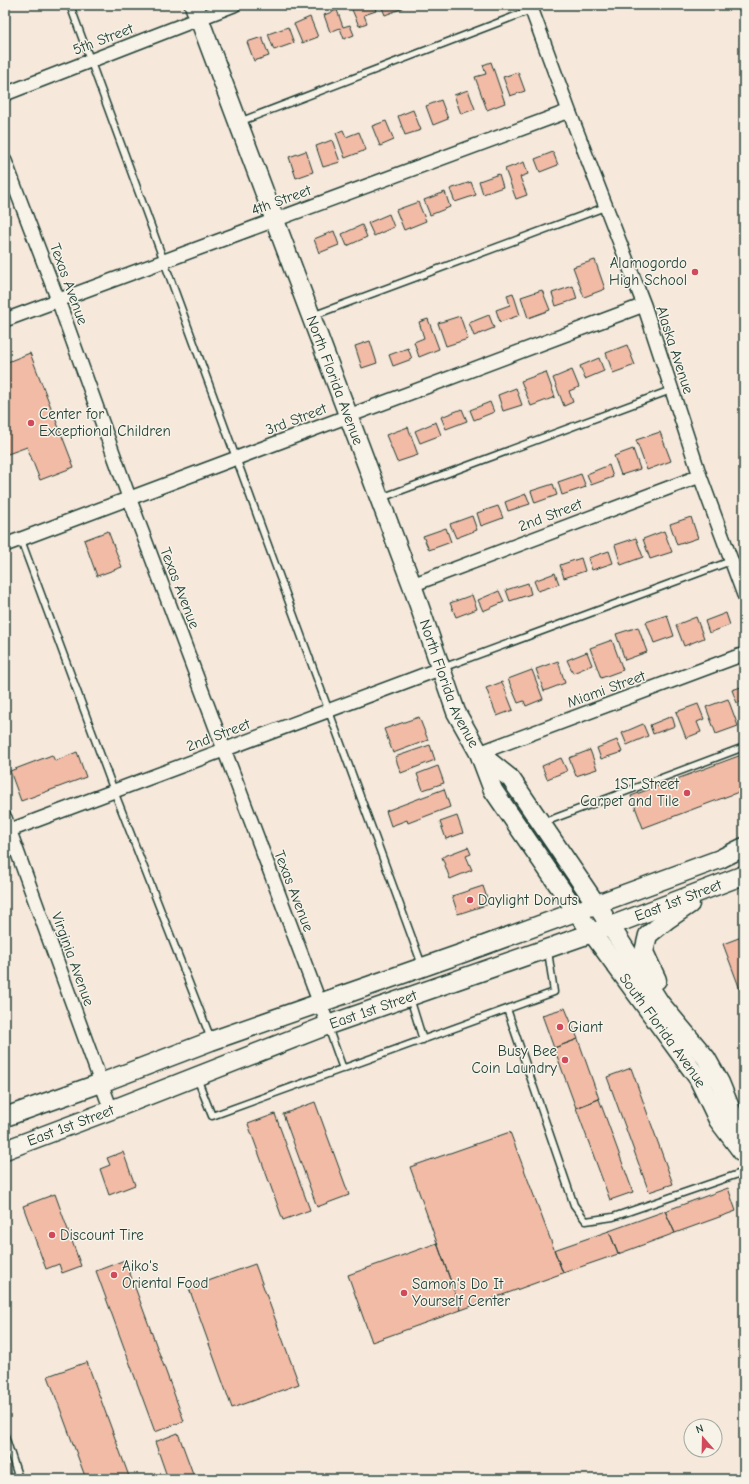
<svg xmlns="http://www.w3.org/2000/svg" width="749" height="1484" viewBox="0 0 749 1484" font-family="'Comic Neue',sans-serif">
<style>
.building{fill:#f2bba6;stroke:#1f3d34}
.lines{fill:none;stroke-linecap:round;stroke-linejoin:round}
.service-casing{stroke:#1f3d34;stroke-width:9}
.minor-casing{stroke:#1f3d34;stroke-width:16}
.secondary-casing{stroke:#1f3d34;stroke-width:21}
.service{stroke:#f7f3e8;stroke-width:6}
.minor{stroke:#f7f3e8;stroke-width:13}
.secondary{stroke:#f7f3e8;stroke-width:18}
.poi-dot{fill:#d1495b;stroke:#f7f3e8;stroke-width:1.5}
.labels{text-anchor:middle;stroke-width:3;stroke-linejoin:round;paint-order:stroke}
.street-label{font-size:15px;fill:#1f3d34;stroke:#f7f3e8}
.poi-label{font-size:15px;fill:#1f3d34;stroke:#f7f3e8;text-anchor:start}
</style>
<rect width="100%" height="100%" fill="#f6e8db"/>
<filter id="ink" filterUnits="userSpaceOnUse"><feTurbulence type="fractalNoise" baseFrequency=".025" numOctaves="2"/><feDisplacementMap in="SourceGraphic" scale="8" xChannelSelector="R" yChannelSelector="G"/><feConvolveMatrix kernelMatrix="1 2 1 2 8 2 1 2 1" color-interpolation-filters="sRGB"/></filter>
<g filter="url(#ink)">
<path class="building" d="M350,5H374L376,11L364,15L367,23L359,26Z
M381,5H402L403,8L385,15Z
M337,10L343,27L350,25L354,35L344,39L340,28L330,32L324,15Z
M310,17L318,37L302,43L294,24Z
M288,27L294,43L274,50L268,34Z
M262,37L269,56L254,61L247,42Z
M491,62L505,103L487,110L475,77L486,74L483,65Z
M518,72L525,91L510,96L503,77Z
M468,90L475,109L461,114L454,95Z
M441,100L448,119L433,125L426,106Z
M413,110L421,130L405,135L398,116Z
M386,121L394,140L380,146L372,126Z
M343,130L346,137L359,132L366,150L345,158L336,133Z
M332,140L340,162L323,167L316,146Z
M306,151L313,172L296,178L289,157Z
M553,152L558,165L540,172L535,159Z
M524,162L528,174L520,177L527,195L516,199L505,169Z
M499,174L503,187L483,194L479,181Z
M471,182L476,195L455,202L450,189Z
M445,192L450,207L430,215L424,200Z
M418,202L426,221L404,230L396,210Z
M389,214L394,227L374,236L368,223Z
M362,225L367,237L347,246L342,234Z
M334,231L339,245L319,253L314,239Z
M595,260L605,289L584,297L573,267Z
M573,286L577,299L556,306L552,293Z
M542,290L550,310L528,318L521,297Z
M513,293L520,315L500,322L496,310L510,305L507,295Z
M489,315L494,328L474,336L469,323Z
M460,316L468,339L446,346L438,323Z
M428,319L439,349L419,357L414,342L424,338L419,322Z
M370,341L377,363L362,368L355,346Z
M627,345L635,365L613,373L606,353Z
M408,348L412,359L393,366L389,355Z
M30,353L74,467L40,480L27,447L5,455V399L8,398L5,391V363Z
M599,358L604,371L585,379L580,366Z
M572,370L579,387L569,391L573,402L564,406L553,378Z
M546,372L555,397L531,406L521,381Z
M516,388L522,405L503,411L498,395Z
M490,402L494,412L474,420L470,410Z
M462,409L467,421L446,429L441,417Z
M436,422L441,435L420,443L415,431Z
M408,427L418,455L397,462L386,435Z
M660,432L671,461L647,470L636,440Z
M633,449L640,469L621,475L614,456Z
M609,465L613,477L591,485L587,474Z
M581,474L586,487L562,495L558,482Z
M553,484L557,495L535,503L531,491Z
M526,494L530,504L508,511L505,502Z
M498,506L503,518L481,526L477,513Z
M472,516L477,530L456,538L450,524Z
M691,517L698,538L677,545L670,524Z
M446,528L451,542L429,550L423,536Z
M108,531L122,567L97,576L84,540Z
M664,531L672,552L650,559L643,539Z
M636,538L643,557L621,565L615,545Z
M609,551L613,563L592,570L588,558Z
M581,558L585,571L564,578L560,565Z
M555,573L559,584L538,591L534,581Z
M528,583L531,594L510,601L506,590Z
M499,591L504,602L483,611L478,600Z
M472,595L477,609L456,617L450,603Z
M726,613L730,625L709,633L705,621Z
M667,615L674,636L654,643L646,622Z
M696,617L704,638L684,646L676,625Z
M638,627L647,652L625,660L616,634Z
M612,640L623,670L601,678L590,648Z
M587,652L592,665L573,673L567,660Z
M558,661L565,683L544,691L536,669Z
M532,670L543,699L526,706L524,701L518,703L508,679Z
M502,682L513,710L497,716L486,688Z
M744,686V701L737,703L732,690Z
M728,699L738,726L716,734L706,707Z
M698,704L704,719L697,722L701,732L686,738L676,712Z
M672,716L675,726L653,734L650,725Z
M419,717L428,740L393,753L384,729Z
M643,724L648,736L627,745L622,733Z
M617,740L622,752L601,759L597,748Z
M430,745L435,760L401,773L395,757Z
M590,750L597,769L576,776L569,758Z
M77,752L86,777L21,801L10,771L52,755L55,761Z
M744,754V790L643,828L631,796Z
M561,758L567,771L547,779L542,766Z
M438,766L444,783L423,790L417,774Z
M444,789L450,807L408,823L407,820L391,826L386,811Z
M457,816L463,833L446,839L440,822Z
M468,847L471,854L466,856L472,870L450,879L442,857Z
M483,886L489,904L458,914L452,896Z
M744,936V1000L723,944Z
M565,1008L578,1039L554,1048L542,1015Z
M578,1039L599,1099L576,1108L554,1048Z
M631,1068L673,1184L649,1192L607,1077Z
M599,1099L633,1192L610,1200L576,1108Z
M315,1102L349,1195L317,1207L283,1114Z
M275,1114L310,1210L283,1220L248,1124Z
M510,1132L563,1273L461,1310L410,1167Z
M123,1152L135,1185L109,1195L100,1169L110,1165L107,1158Z
M728,1188L736,1211L675,1233L665,1211Z
M55,1194L81,1266L62,1273L59,1264L46,1269L23,1206Z
M665,1211L675,1233L618,1254L609,1231Z
M609,1231L618,1254L563,1273L554,1250Z
M437,1243L461,1310L372,1342L348,1275Z
M125,1260L184,1421L155,1432L96,1271Z
M255,1264L299,1384L232,1408L189,1288Z
M87,1362L130,1479H86L48,1376Z
M178,1433L195,1479H168L155,1442Z"/>
<g class="lines">
<g class="service-casing">
<path id="service" d="M70,5L422,965
M239,122L531,10
M312,316L605,207
M381,498L671,390
M21,540L114,791L211,1039
M442,668L731,561
M542,823L744,747
M410,998L423,1040
M507,1009L574,1205L586,1221L613,1217L744,1172
M328,1027L343,1069
M197,1078L212,1116L554,992L548,951
M5,1436L19,1479"/>
</g>
<g class="minor-casing">
<path id="minor" d="M530,5L569,111L644,305L700,476L744,595
M5,94L234,5
M5,161L58,300L130,500L328,1025
M5,320L569,111
M5,545L644,305
M412,585L700,476
M479,753L744,654
M5,818L111,1110
M5,832L442,668"/>
</g>
<g class="secondary-casing">
<g id="secondary">
<path id="s1" d="M194,5L412,585L456,712L479,753L493,790L576,911L698,1078L718,1120L743,1153"/>
<path d="M480,754L511,779L596,904L660,1003L706,1058L720,1083L733,1115L740,1144"/>
<path d="M657,980L644,952L648,935L668,919L690,904"/>
<path d="M5,1117L101,1083L211,1041L463,953L720,859L744,847"/>
<path id="s2" d="M5,1150L111,1110L328,1025L592,933L744,875"/>
</g>
</g>
<use href="#service" class="service"/>
<use href="#minor" class="minor"/>
<use href="#secondary" class="secondary"/>
</g>
</g>
<g class="poi-dot">
<circle cx="695" cy="272" r="4"/>
<circle cx="31" cy="423" r="4"/>
<circle cx="687" cy="793" r="4"/>
<circle cx="470" cy="900" r="4"/>
<circle cx="560" cy="1027" r="4"/>
<circle cx="565" cy="1060" r="4"/>
<circle cx="52" cy="1235" r="4"/>
<circle cx="114" cy="1275" r="4"/>
<circle cx="404" cy="1293" r="4"/>
</g>
<g class="labels">
<g class="street-label">
<text transform="translate(103 39) rotate(-21)" y="5">5th Street</text>
<text transform="translate(281 200) rotate(-20)" y="5">4th Street</text>
<text transform="translate(69 284) rotate(70)" y="5">Texas Avenue</text>
<text transform="translate(675 350) rotate(72)" y="5">Alaska Avenue</text>
<text dy="5" stroke="none"><textPath href="#s1" startOffset="401">North Florida Avenue</textPath></text>
<text transform="translate(296 419) rotate(-21)" y="5">3rd Street</text>
<text transform="translate(550 515) rotate(-21)" y="5">2nd Street</text>
<text transform="translate(180 588) rotate(69)" y="5">Texas Avenue</text>
<text dy="5" stroke="none"><textPath href="#s1" startOffset="725">North Florida Avenue</textPath></text>
<text transform="translate(606 689) rotate(-20)" y="5">Miami Street</text>
<text transform="translate(218 735) rotate(-21)" y="5">2nd Street</text>
<text transform="translate(294 891) rotate(69)" y="5">Texas Avenue</text>
<text dy="5" stroke="none"><textPath href="#s2" startOffset="718">East 1st Street</textPath></text>
<text transform="translate(73 959) rotate(70)" y="5">Virginia Avenue</text>
<text dy="5" stroke="none"><textPath href="#s2" startOffset="394">East 1st Street</textPath></text>
<text dy="5" stroke="none"><textPath href="#s1" startOffset="1135">South Florida Avenue</textPath></text>
<text dy="5" stroke="none"><textPath href="#s2" startOffset="70">East 1st Street</textPath></text>
</g>
<g class="poi-label">
<text x="687" y="268" text-anchor="end">Alamogordo<tspan x="687" dy="17">High School</tspan></text>
<text x="39" y="419">Center for<tspan x="39" dy="17">Exceptional Children</tspan></text>
<text x="679" y="789" text-anchor="end">1ST Street<tspan x="679" dy="17">Carpet and Tile</tspan></text>
<text x="478" y="905">Daylight Donuts</text>
<text x="568" y="1032">Giant</text>
<text x="557" y="1056" text-anchor="end">Busy Bee<tspan x="557" dy="17">Coin Laundry</tspan></text>
<text x="60" y="1240">Discount Tire</text>
<text x="122" y="1271">Aiko's<tspan x="122" dy="17">Oriental Food</tspan></text>
<text x="412" y="1289">Samon's Do It<tspan x="412" dy="17">Yourself Center</tspan></text>
</g>
</g>
<rect width="749" height="1484" fill="none" stroke="#f7f3e8" stroke-width="20"/>
<rect x="10" y="10" width="729" height="1464" fill="none" stroke="#1f3d34" stroke-width="1.5" filter="url(#ink)"/>
<g transform="translate(703 1438) rotate(340)"><circle r="19" fill="#f7f3e8" stroke="#a1aaa0"/>
<path d="M0-3L7 15L0 10L-7 15Z" fill="#d1495b"/>
<text y="-6" font-size="11" font-weight="bold" text-anchor="middle" fill="#1f3d34">N</text>
</g>
</svg>
